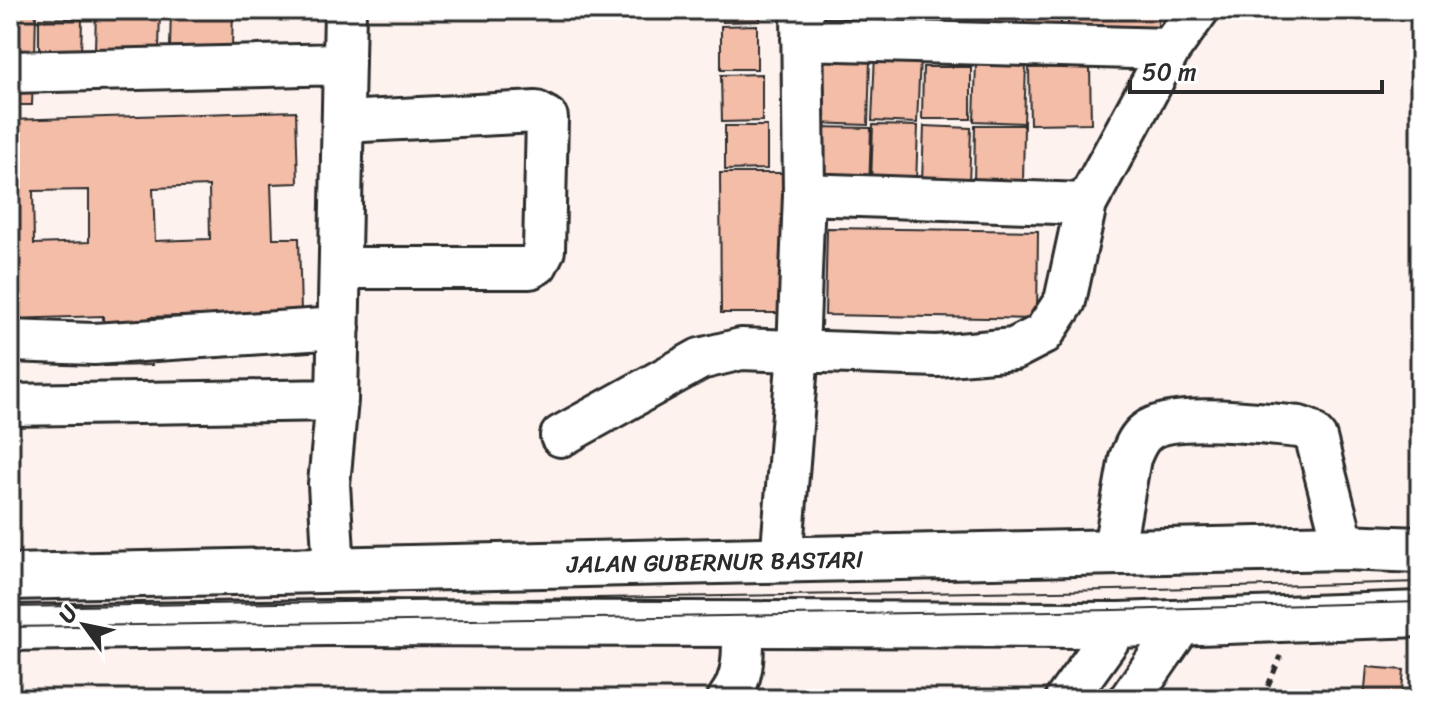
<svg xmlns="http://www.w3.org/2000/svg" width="1430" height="709" viewBox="0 0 1430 709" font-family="Sriracha,sans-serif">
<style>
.building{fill:#f4bda8;stroke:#2b2b2b;stroke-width:2;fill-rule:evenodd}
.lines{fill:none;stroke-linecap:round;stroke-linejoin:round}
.minor-casing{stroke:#2b2b2b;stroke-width:46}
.highway-casing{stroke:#2b2b2b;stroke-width:50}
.path{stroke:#2b2b2b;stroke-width:5;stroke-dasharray:8 6;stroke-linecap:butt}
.minor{stroke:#fff;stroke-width:40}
.highway{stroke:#fff;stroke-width:44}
.tram{stroke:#2b2b2b;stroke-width:2}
.labels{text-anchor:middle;stroke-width:7;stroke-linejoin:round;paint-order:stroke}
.street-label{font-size:24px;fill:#2b2b2b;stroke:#fff}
</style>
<rect width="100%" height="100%" fill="#fdf2ee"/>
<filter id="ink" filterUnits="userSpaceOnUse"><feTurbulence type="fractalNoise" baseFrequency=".0125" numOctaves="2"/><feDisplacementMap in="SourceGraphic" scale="16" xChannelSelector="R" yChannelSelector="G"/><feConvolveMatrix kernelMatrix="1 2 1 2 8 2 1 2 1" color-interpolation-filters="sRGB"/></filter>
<g filter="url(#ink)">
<path class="building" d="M10,10H36L35,57H10Z
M96,10H160L159,50L95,49Z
M171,10H233L232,48L170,47Z
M723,10H760V21L723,22Z
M819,10H865L864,29H819Z
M872,10H913V33L871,32Z
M917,10H968L967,31L916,30Z
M971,10H1017V27L971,26Z
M1024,10H1061V28H1024Z
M1068,10H1158V31L1068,30Z
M39,18L82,19L81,54L39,53Z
M757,25V69H721V26Z
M875,54L920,56L917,123L872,121Z
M818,58L870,60L868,125L815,123Z
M976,63L1026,65L1024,123L974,121Z
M923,67H971V119H922Z
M1090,67L1091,123L1030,124L1029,68Z
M762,74V121L722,122L721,75Z
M10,78H33L32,105H10Z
M296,111L298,183L271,184L273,238H299L301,312L150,317L152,365L104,366L103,316L10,319V120ZM209,186L210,239L155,241L153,188ZM89,190V242L34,244L33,191Z
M873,125L918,126L916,184L871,183Z
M975,125H1024L1023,184H974Z
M725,126H767V169L725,170Z
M924,126L971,128L969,184L922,182Z
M814,127L871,128L869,193H813Z
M720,173H784V313H721Z
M827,228L1038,231L1037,319L825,315Z
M1367,667L1404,670L1401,699H1364Z"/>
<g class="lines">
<g class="minor-casing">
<path id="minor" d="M802,39L1170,49
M10,72L344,64
M804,194L1086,204
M340,268H530L537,264L544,250L547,118L536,112L343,122
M10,341L94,344L339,328
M10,405L337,400
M561,436L700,359L741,349L937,356L1014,349L1043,334L1065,301L1086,204L1170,49L1198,10
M1113,554L1130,458C1134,449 1137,439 1146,432C1171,411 1265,424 1299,427L1308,430L1316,438L1344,547
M781,561L798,352L804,194L802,10
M334,570L329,484L337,400L345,10
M728,699C745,677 743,651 743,625
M1066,699L1119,625
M1130,699L1184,621"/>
</g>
<g class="highway-casing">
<path id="highway" d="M10,577L1344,547L1420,550
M10,628L327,623L1119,625L1420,614"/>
</g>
<path class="path" d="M1262,699L1281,656"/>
<use href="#minor" class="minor"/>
<use href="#highway" class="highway"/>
<path class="tram" d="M10,607L1114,590L1420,582
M10,627L1114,610L1420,602"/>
</g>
</g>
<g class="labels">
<g class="street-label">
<text transform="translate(715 562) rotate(-1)" y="8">JALAN GUBERNUR BASTARI</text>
</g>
</g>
<rect width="1430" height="709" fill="none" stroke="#fff" stroke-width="40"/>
<rect x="20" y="20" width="1390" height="669" fill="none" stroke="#2b2b2b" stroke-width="3" filter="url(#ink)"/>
<g transform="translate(84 625) rotate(303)" stroke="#ffffff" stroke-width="6" paint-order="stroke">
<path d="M0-6L14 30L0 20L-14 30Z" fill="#2b2b2b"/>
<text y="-12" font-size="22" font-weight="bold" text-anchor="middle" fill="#2b2b2b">U</text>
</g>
<path d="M1130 80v12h252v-12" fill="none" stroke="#2b2b2b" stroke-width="4"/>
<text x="1142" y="80" font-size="24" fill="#2b2b2b" stroke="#ffffff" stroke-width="6" paint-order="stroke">50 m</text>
</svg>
